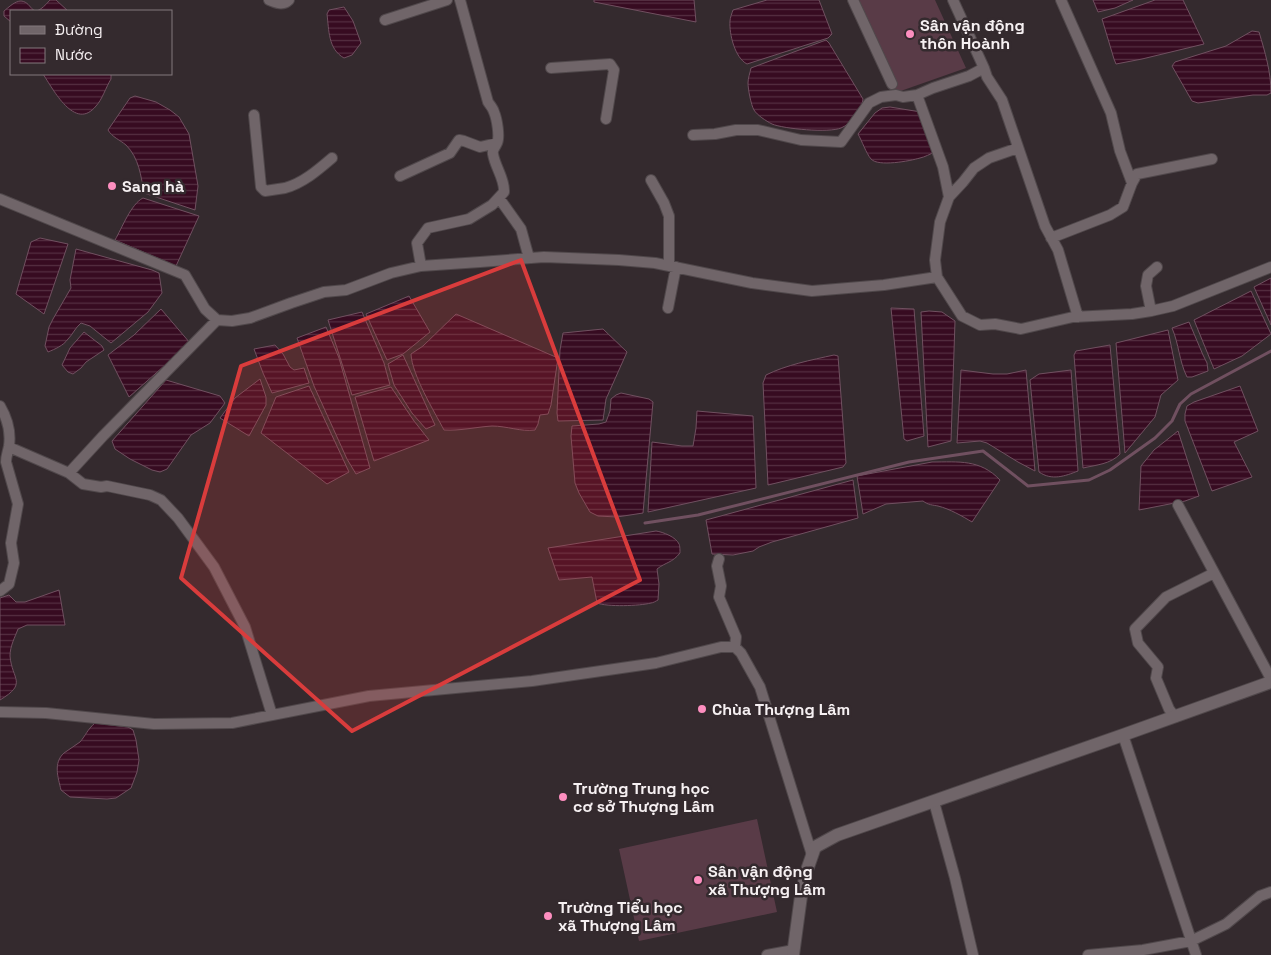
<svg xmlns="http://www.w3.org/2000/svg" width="1271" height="955" viewBox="0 0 1271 955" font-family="'Space Grotesk',sans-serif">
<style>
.garden{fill:#593b47}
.water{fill:url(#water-rules);stroke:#705060}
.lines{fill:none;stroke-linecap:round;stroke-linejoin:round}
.stream{stroke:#705060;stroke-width:3}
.minor-casing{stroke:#50484b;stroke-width:12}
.tertiary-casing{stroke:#50484b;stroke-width:14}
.minor{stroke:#706569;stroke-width:10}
.tertiary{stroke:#706569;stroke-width:12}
.marked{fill:#d93c3c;fill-opacity:0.2;stroke:#d93c3c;stroke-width:4;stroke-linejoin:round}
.poi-dot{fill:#fd8ebf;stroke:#342a2e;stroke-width:2}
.labels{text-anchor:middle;stroke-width:5;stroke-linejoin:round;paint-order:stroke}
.poi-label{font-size:16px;font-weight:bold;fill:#f6f0f2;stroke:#342a2e;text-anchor:start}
</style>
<defs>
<pattern id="water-rules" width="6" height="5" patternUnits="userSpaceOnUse" patternTransform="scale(1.25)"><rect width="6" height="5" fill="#370b21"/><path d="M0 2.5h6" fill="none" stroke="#552f42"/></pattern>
</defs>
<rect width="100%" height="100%" fill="#342a2e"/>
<path class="garden" d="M854,0H935L966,68L895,93Z
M757,819L777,912L639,941L619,849Z"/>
<path class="water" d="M50,0H56L68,11H11V22L4,16V11C9,7 15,1 21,1C34,2 30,23 50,0Z
M594,0H694L696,22L594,2Z
M767,0H819L832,34L828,38L747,64C735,58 729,34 730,21C730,18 732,13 733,10Z
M1093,0H1133L1115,8L1098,12Z
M1155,0H1183L1204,44L1142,59L1116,64L1114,59L1102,19Z
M344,7L353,21L361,43L352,55L344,58C328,49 329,30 327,14L329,10Z
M1252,31L1259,32C1265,52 1271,72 1271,93L1267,95H1253L1198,103L1192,101L1172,66L1175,62L1226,46Z
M826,40L829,43L863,99C862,110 851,124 841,128C829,133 784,129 772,124C766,121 757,115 754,110C751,105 748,89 748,83C748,78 750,73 751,68Z
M43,74H111V79C106,87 102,100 96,106C75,132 53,89 43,74Z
M135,96L156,102L170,110L179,117L189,134L198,186L195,210L144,193C141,176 139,158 126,145C120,140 112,137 108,130L130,98Z
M890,107L921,112L935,152C930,154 925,157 920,158C910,161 878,167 871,159C866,153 862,141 858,134L875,113L882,108Z
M143,198L199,216L176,266L115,240C122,228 131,204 143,198Z
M40,238L68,244L44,314L16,294L31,242Z
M76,249L152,270L159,273L162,293L148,312L111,343L90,326L81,323C75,328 73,334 68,339C63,346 55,349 48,352L45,346L49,327L53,319L71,288L70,280Z
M1271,278V325L1254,287Z
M1251,291L1271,334L1242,356L1214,369L1194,320Z
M409,296L430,332L403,354L387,360L366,314Z
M891,308L914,309L924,436L907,441L904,439Z
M161,309L190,343L129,397L108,355L134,335Z
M929,311L942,312L955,321L951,441L928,447L921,312Z
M362,312L384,363L390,385L352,395L328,320Z
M456,314L558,358L551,405L548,414L540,415L538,424L535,430C521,432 507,426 492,426C476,427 460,431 444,430C434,411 412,375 411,354L423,346Z
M1189,322L1203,355L1207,363L1208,371L1192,377H1187C1179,361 1179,344 1172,328Z
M326,327L339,358L370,468L356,474L347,459L314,386L297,338Z
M603,329L627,352L606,399L603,420L558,421L557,413L560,350L563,333Z
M1168,330L1178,380L1161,395L1155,417L1125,453L1116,343Z
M84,332L102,346L104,350L86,362L81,368L73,374L68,372L62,365L70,348Z
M275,345L283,354L290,367L294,370L304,368L309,383L272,393L263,373L254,349Z
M1110,345L1120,454C1111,464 1096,465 1083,468L1074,355L1076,351Z
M403,355L435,425L426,429L412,413L394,385L388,364Z
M834,355L838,356L846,463L843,467L768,485L763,383L766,375C786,365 811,360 834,355Z
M961,370L993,374H1007L1026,370L1035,471L1018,462L987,443L980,441L957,443Z
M1071,370L1078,471C1065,476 1052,481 1039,472L1030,380L1039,374Z
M260,379L266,397V405L249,436L220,418L235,398Z
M166,380L220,396L225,403L210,423L191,435L167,469L160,472L152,470L130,459L115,449L112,441Z
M309,386L349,472L327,484L261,433L276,397Z
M1240,386L1258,431L1234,442L1252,477L1212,491L1185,421V414L1187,406L1194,402Z
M391,387L414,421L429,440L374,461L355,397Z
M621,393L649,399L653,402L643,513L617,517L598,516L590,512L579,493L575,483L571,436L572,426L599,424L606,422L610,411L611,399L616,395Z
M697,411L753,416L756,488L648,512L652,442L682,446H693L696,428Z
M1178,431L1199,496L1185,501L1139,510L1141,466L1154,450Z
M932,462C959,462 980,459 1000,480L972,522C962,516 950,509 938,506C933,505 928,505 923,501L886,504L863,514L857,476Z
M853,480L858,518L772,542L759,547L753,551L733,555L712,554L706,520Z
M656,531C663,532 676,537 679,544C680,545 680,552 680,553C672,563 666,562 657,569L659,584L658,600C656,601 653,603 651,603C640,606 607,607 597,603L592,577L559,580L548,548Z
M59,590L65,625H27L18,629C15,637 10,646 10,656C12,680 28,683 0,700V598L9,595L16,602H25Z
M95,723L128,727L133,730L136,740L139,760L137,772L131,788L116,798L107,799L70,797L61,790C58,777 53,763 64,753C69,749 75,746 80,742C86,735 87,730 95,723Z"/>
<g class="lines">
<path class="stream" d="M645,523L698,515L909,462L983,451L1028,486L1089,480L1110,470L1155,438L1172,421L1180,404L1191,394L1271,351"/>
<g class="minor-casing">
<path id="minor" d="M269,0C276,3 283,6 289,0
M853,0L892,84
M1061,0L1111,113L1120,151L1132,183
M385,20L447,0
M551,68L610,64L614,70L606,119
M984,68L987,77L1002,100L1045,226L1058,250L1078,317
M917,95L943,167L949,197
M254,115L261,187L265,191C272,190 278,189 285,188C303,183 318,170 332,158
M693,135L715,134L736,130H758L801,140L841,142L869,103L881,97L896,95L903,97L917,95L933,88L969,76L984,68L953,0
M1018,148L989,158L974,168L963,182L949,197L940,222L935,260L937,277L962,316L980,325L995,324L1021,329L1073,317L1132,314L1151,311L1173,306L1271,267
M400,176L450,153L459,140L464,141L480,147L497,143
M651,180L664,203L669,216V266
M499,198L521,229L529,258
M0,199L185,275L205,309L217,320L232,321L250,318L291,303L324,292L346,290L391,273L421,266L480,262L544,257L619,260L655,263L752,283L812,291L884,285L937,277
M1051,238L1110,215L1123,207L1132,183L1137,174L1212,159
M421,266L417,243L428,228L469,219L492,205L504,192C505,179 495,167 493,154C492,149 495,148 497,143C500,137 497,119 494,112C493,108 490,105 488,102L460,0
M668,308L676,267
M1151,311L1146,286L1148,275L1157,267
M0,406C7,418 11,432 9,446C8,452 6,456 6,462L18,504L11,543L14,563L9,584L0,591
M9,447L69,473L83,484L101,487L107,486L150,495L161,500L178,518L214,567L245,627L272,715
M69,473L103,436L217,320
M1178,505L1271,679
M719,559L717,566L721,586L719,597L736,637L735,647
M0,712L46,713L154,724L232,723L369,696L532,681L656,663L721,647H735L741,653L760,687L812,855
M1175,717L1169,709L1156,678L1158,667L1138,643L1135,629L1166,597L1214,573
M1123,735L1196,955
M934,802L955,878L973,955
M767,955L794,950
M1088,955L1143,950L1191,941L1226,924L1260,896L1271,892"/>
</g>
<g class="tertiary-casing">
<path id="tertiary" d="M793,955L801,896L807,870L815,847L837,835L1123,735L1271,682"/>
</g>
<use href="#minor" class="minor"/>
<use href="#tertiary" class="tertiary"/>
</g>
<path class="marked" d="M521,260L640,580L352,731L181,578L241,366Z"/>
<g class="poi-dot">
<circle cx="910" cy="34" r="5"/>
<circle cx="112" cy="186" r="5"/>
<circle cx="702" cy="709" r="5"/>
<circle cx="563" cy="797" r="5"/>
<circle cx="698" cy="880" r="5"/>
<circle cx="548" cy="916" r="5"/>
</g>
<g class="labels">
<g class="poi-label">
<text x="920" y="31">Sân vận động<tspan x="920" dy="18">thôn Hoành</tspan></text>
<text x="122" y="192">Sang hà</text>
<text x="712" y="715">Chùa Thượng Lâm</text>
<text x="573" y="794">Trường Trung học<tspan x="573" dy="18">cơ sở Thượng Lâm</tspan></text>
<text x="708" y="877">Sân vận động<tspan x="708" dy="18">xã Thượng Lâm</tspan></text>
<text x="558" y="913">Trường Tiểu học<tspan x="558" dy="18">xã Thượng Lâm</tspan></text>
</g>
</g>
<rect x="10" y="10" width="162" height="65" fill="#342a2e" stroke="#82797c"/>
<rect x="20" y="26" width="25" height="8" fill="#706569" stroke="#82797c"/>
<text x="55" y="35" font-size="15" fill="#f6f0f2">Đường</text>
<rect x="20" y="48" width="25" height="15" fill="url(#water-rules)" stroke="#82797c"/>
<text x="55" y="60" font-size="15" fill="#f6f0f2">Nước</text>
</svg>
